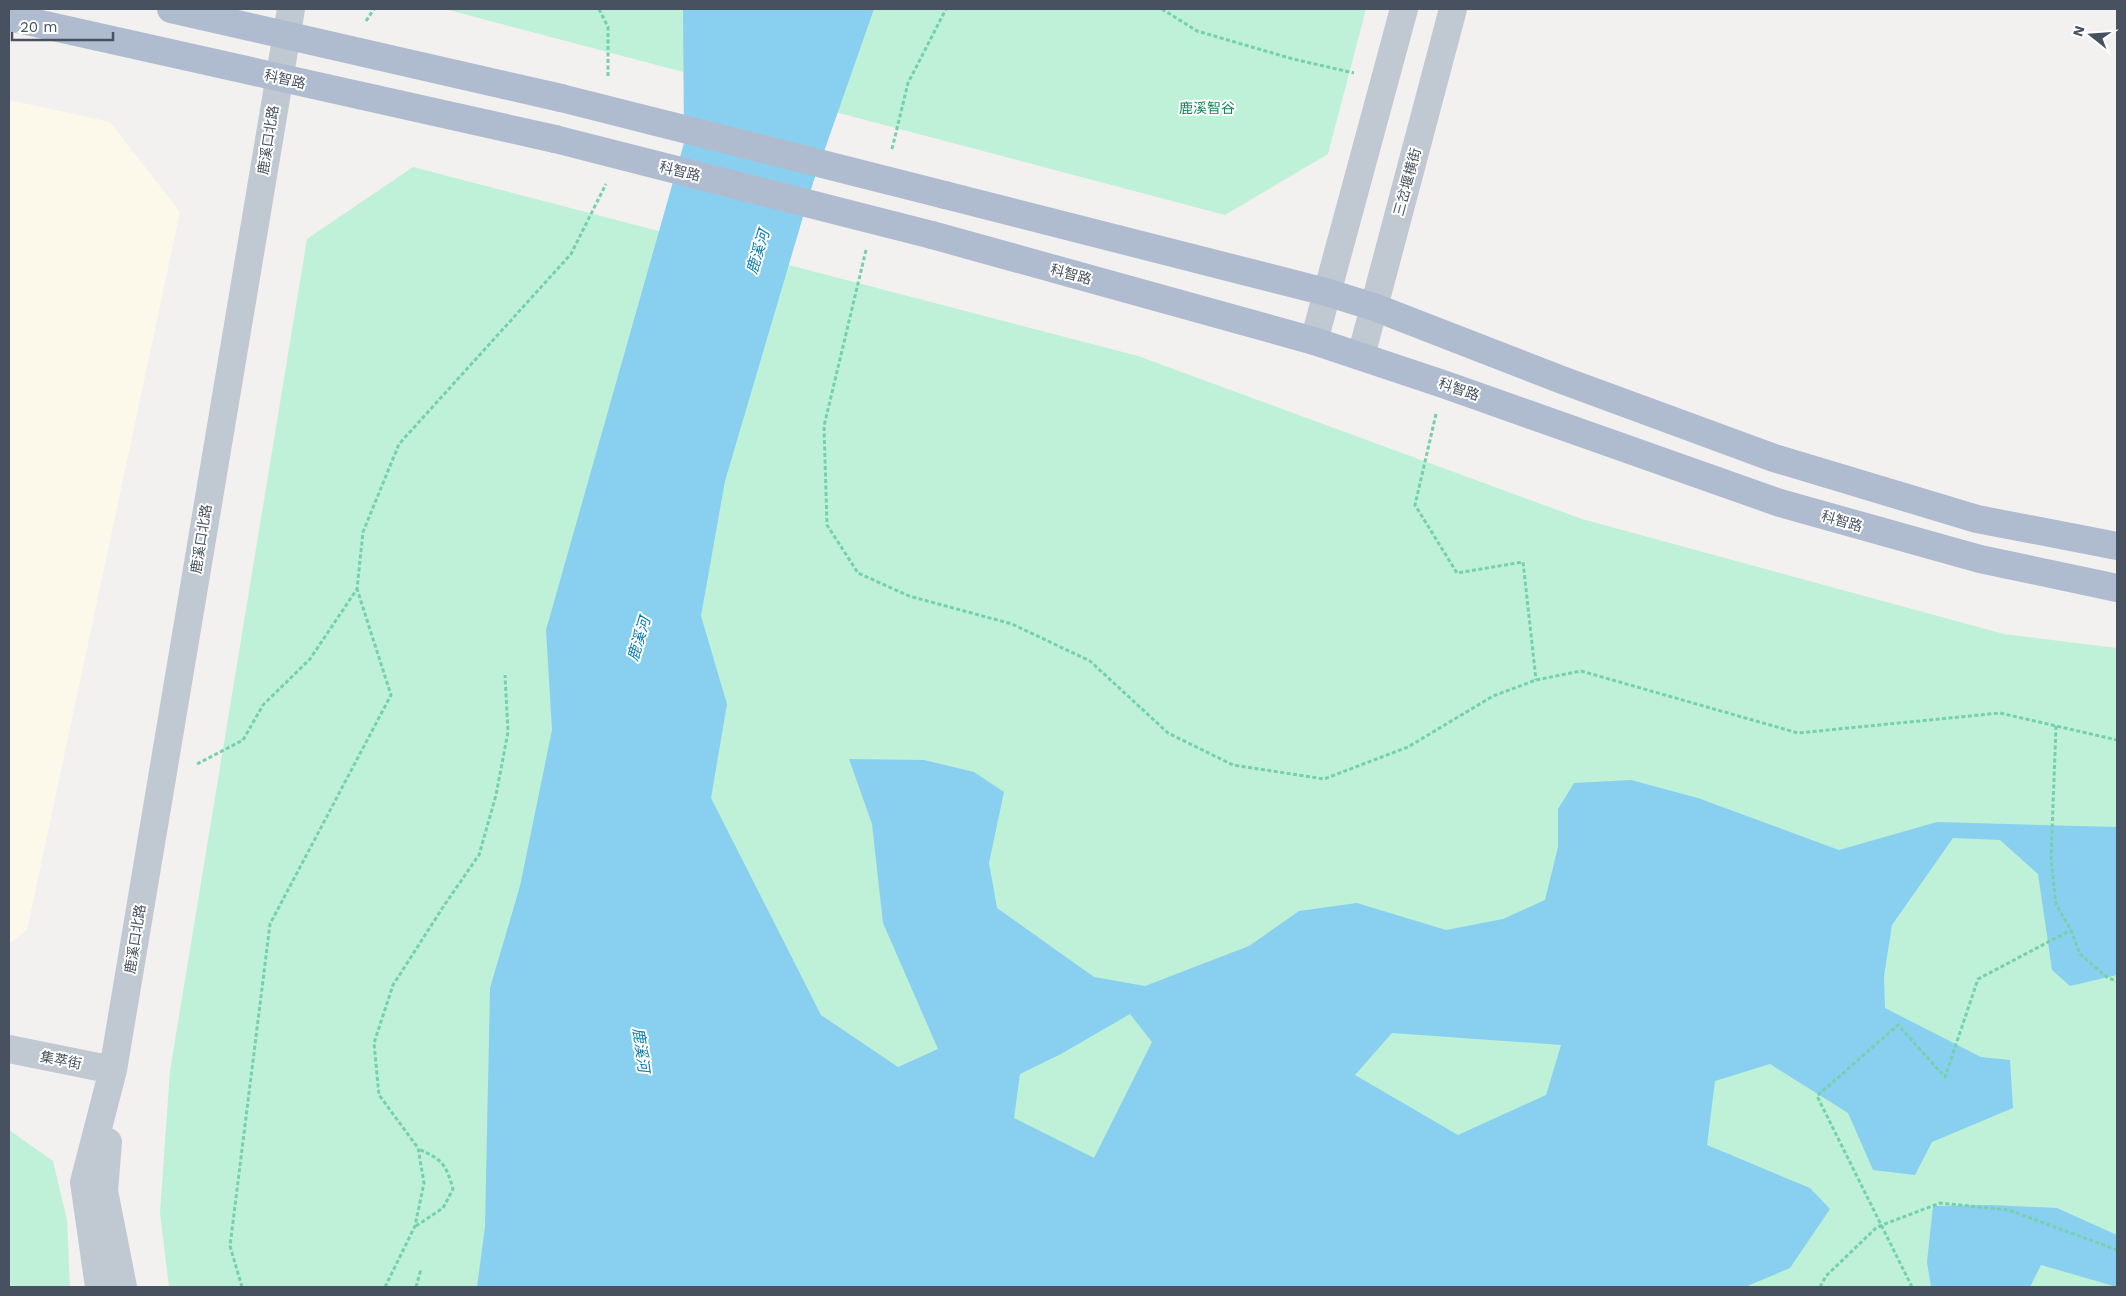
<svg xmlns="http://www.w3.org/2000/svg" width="2126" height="1296" viewBox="0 0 2126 1296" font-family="'Work Sans','Noto Sans SC',sans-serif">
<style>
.commercial{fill:#fdf9ea}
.green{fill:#bef1d7}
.water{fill:#89d0f0;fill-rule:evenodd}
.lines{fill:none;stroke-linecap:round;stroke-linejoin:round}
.path{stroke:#74d1ac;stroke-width:3;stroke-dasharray:4 2.5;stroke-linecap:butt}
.minor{stroke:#c0c9d2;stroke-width:28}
.major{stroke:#afbcd0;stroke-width:28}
.major-bridge{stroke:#afbcd0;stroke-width:28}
.labels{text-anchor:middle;stroke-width:4;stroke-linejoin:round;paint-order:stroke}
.street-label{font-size:14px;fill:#47515f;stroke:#fff}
.park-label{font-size:14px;fill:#148457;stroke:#fff}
.water-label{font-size:15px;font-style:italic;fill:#077db2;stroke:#fff}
</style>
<rect width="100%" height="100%" fill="#f3f0f0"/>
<path class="commercial" d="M9,100L110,122L180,212L27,930L9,944Z"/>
<path class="green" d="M445,9H1366L1328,154L1225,215Z
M413,167L1138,356L1582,519L2004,634L2117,648V1287H169L160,1213L170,1071L307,239Z
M9,1130L53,1161L67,1220L70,1287H9Z"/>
<path class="water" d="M683,9H874L813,183L725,481L701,616L727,704L711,798L821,1015L898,1067L938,1049L883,923L872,824L849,759L924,760L974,772L1004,792L989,863L997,908L1094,977L1145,986L1249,946L1299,911L1357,903L1446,930L1503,919L1545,900L1558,847V809L1574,783L1631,780L1698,798L1839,850L1937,822L2117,827V975L2070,986L2052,970L2038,874L2000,840L1953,838L1892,925L1884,976L1885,1008L1981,1057L2010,1060L2013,1108L1932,1142L1915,1175L1873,1170L1848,1113L1770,1064L1715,1081L1707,1145L1810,1188L1830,1209L1790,1268L1745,1287H477L485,1227L490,988L520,886L552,730L546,630L684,143ZM1130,1014L1152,1042L1094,1158L1014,1118L1020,1074L1061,1054ZM1392,1033L1561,1045L1546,1095L1458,1135L1355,1075Z
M1991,1205L2057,1208L2117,1235V1287L2041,1265L2030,1287H1931L1927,1262L1933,1206Z"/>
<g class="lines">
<path class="path" d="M599,9L608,27V78
M1162,9L1197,31L1293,59L1354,73
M366,21L374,9
M892,149L908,83L946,9
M866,250L824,426L827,525L858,573L909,596L1012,624L1090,661L1168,733L1233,765L1324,779L1408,747L1493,696L1536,680L1581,671L1798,733L2000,713L2117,740
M1436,414L1415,505L1457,573L1523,562L1536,680
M2056,726L2051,860L2056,904L2071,930L2080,954L2108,978L2117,981
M197,764L243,740L263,705L310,659L357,589L363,532L399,444L571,254L606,184
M416,1226L443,1208L453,1189C446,1164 442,1159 418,1149
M242,1287L230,1246L270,924L391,695L357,589
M385,1287L415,1226L424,1183L418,1148L379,1095L374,1043L393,985L445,904L479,855L496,795L508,732L505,675
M416,1287L421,1269
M1820,1287L1826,1276L1877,1227L1940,1203L2009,1210L2117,1250
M1912,1287L1817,1096L1898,1025L1945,1077L1978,979L2071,930"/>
<path class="minor" d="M1314,341L1404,9
M1361,356L1453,9
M9,1049L113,1070
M108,1142L104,1191L123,1287
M99,1287L84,1182L113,1070L291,9"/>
<path class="major" d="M171,9L561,98
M9,17L555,139
M945,195L1326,292L1374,307L1562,380L1774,458L1977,519L2117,546
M932,235L1314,341L1443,384L1780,503L1980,559L2117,588"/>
<path class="major-bridge" d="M561,98L945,195
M555,139L932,235"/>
</g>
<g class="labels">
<g class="street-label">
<text transform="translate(285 79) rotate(13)" y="5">科智路</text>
<text transform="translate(268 140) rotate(-81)" y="5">鹿溪口北路</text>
<text transform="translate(680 171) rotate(14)" y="5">科智路</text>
<text transform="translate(1407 182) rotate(-75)" y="5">三岔堰横街</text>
<text transform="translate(1071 274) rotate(15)" y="5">科智路</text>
<text transform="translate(1459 389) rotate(19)" y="5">科智路</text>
<text transform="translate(1842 521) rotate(16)" y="5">科智路</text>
<text transform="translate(201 539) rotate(-81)" y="5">鹿溪口北路</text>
<text transform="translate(135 939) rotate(-81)" y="5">鹿溪口北路</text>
<text transform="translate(61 1060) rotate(11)" y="5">集萃街</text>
</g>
<g class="park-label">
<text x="1207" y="113">鹿溪智谷</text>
</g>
<g class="water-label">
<text transform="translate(758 252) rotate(-73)" y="5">鹿溪河</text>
<text transform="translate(639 639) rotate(-73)" y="5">鹿溪河</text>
<text transform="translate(641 1050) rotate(82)" y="5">鹿溪河</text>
</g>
</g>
<rect width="2126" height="1296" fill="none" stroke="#47515f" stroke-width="20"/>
<g transform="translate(2091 35) rotate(287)" stroke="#ffffff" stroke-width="4" paint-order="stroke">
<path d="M0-4L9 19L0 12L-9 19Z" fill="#47515f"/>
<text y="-8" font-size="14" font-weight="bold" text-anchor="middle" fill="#47515f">N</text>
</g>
<path d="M12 32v8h101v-8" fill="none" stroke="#47515f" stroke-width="2.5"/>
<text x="20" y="32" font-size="15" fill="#47515f" stroke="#ffffff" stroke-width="4" paint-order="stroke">20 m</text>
</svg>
